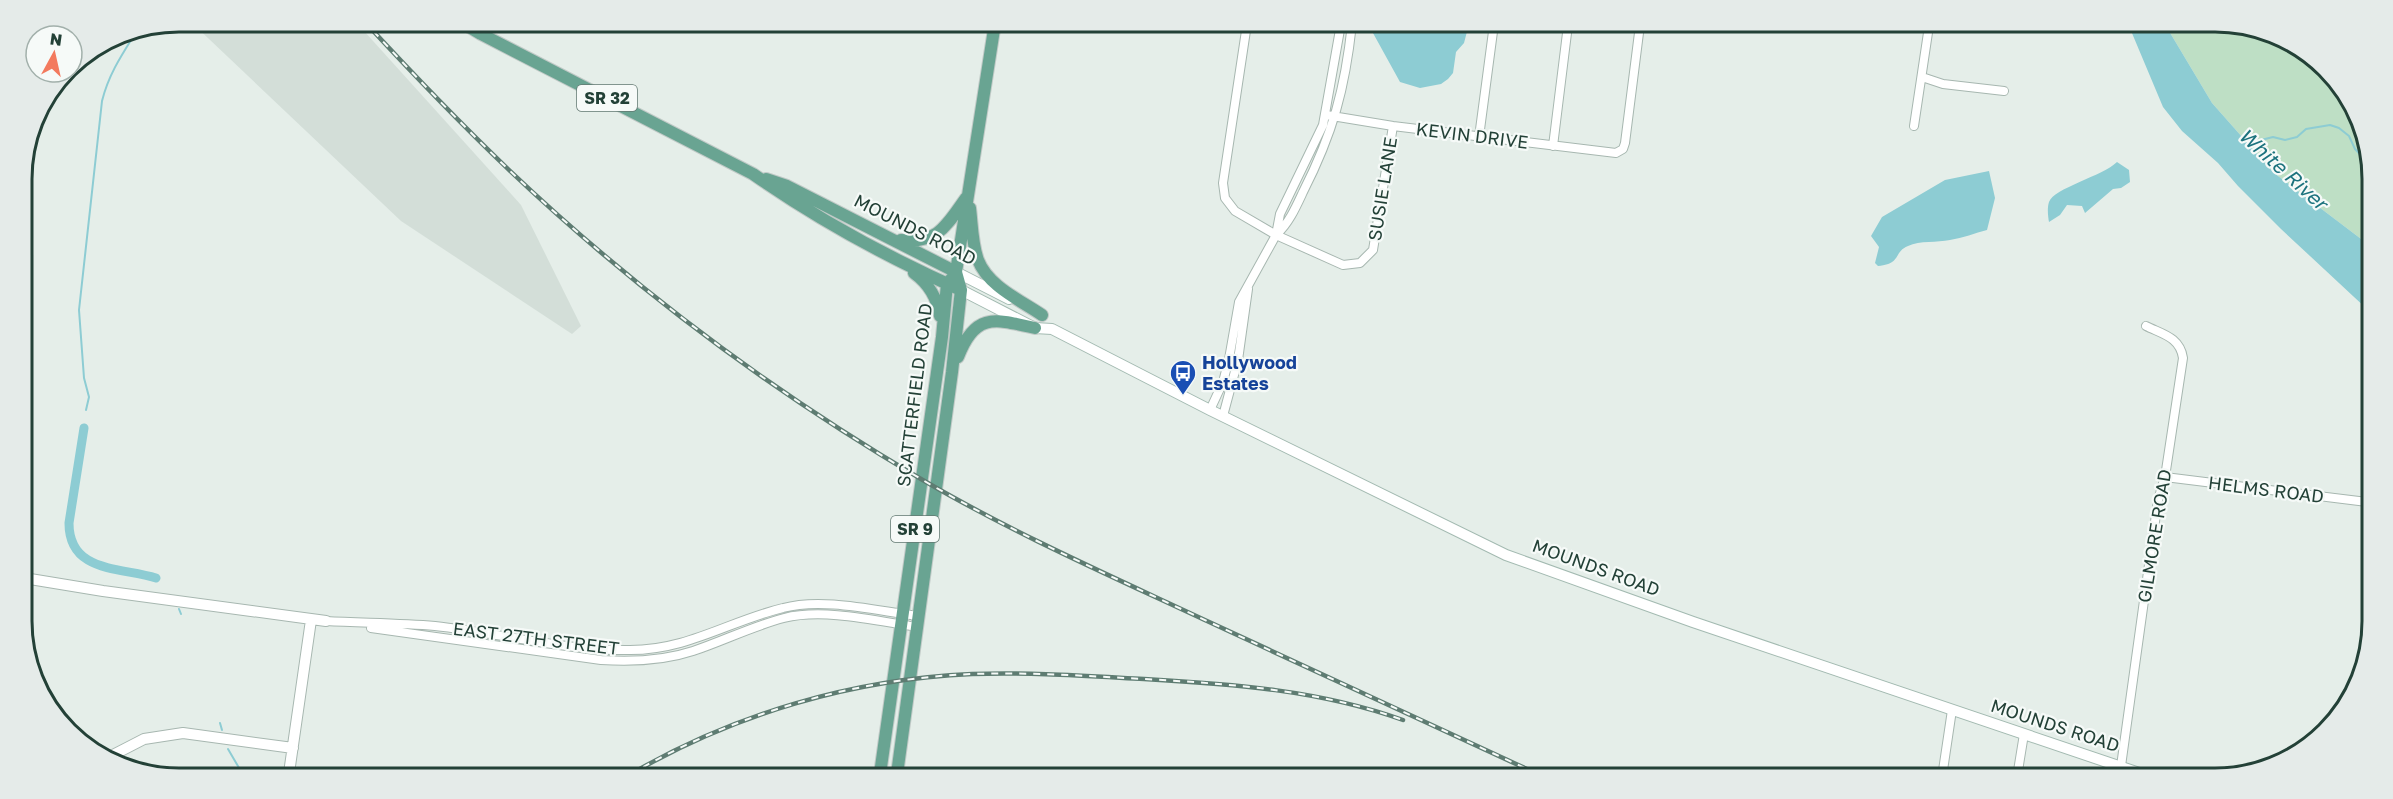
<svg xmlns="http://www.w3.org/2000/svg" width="2393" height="799" viewBox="0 0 2393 799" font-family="'Golos Text',sans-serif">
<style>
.built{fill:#d3ded8}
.green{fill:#bedfc5}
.water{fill:#8dccd3}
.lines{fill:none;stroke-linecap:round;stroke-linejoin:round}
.stream{stroke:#8dccd3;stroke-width:2}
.canal{stroke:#8dccd3;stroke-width:9}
.minor-casing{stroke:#a7b7b0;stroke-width:10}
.tertiary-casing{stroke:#a7b7b0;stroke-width:12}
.secondary-casing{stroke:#a3bab1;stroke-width:12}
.primary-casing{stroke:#c1cac7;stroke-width:14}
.minor{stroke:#fff;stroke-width:8}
.tertiary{stroke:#fff;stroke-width:10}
.secondary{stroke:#fff;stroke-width:10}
.primary{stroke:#69a492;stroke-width:12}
.rail-casing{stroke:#5e7c72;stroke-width:4.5}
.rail{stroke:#f6faf8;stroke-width:2;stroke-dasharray:7;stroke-linecap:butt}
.labels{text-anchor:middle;stroke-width:4.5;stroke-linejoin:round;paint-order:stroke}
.shield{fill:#f6faf8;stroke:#627871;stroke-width:1.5}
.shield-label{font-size:16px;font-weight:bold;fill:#234137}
.street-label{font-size:18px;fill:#234137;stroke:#f6faf8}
.transit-label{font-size:18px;font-weight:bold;fill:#164399;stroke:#f6faf8;text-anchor:start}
.water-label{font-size:20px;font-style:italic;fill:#1c737e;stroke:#f6faf8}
.rim{fill:none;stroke:#234137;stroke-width:3}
</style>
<rect width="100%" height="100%" fill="#e5eee9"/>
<path class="built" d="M190,21H355L521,205L581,326L572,334L401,221Z"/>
<path class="green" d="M2166,26H2255L2333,74L2369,148V245L2274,173L2212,103Z"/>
<path class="water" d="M1368,24H1469L1464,43L1456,52L1453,73L1448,79L1441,84L1420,88L1400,82Z
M2129,26H2166L2212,103L2274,173L2369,245L2368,310L2281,229L2238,186L2218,163L2182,131L2163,107Z
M2117,162L2129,170L2130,182L2121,188L2113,189L2085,213L2082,206L2067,205L2060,215L2049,222C2048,216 2047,208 2049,202C2054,188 2103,176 2117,162Z
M1989,171L1995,198L1987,230C1975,233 1963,238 1950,240C1937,243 1920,240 1908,246C1893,252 1902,264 1878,266L1875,263L1879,247L1871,236L1882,217L1945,180Z"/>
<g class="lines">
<path class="stream" d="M2245,144L2273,137L2285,140L2297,137L2306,129L2330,125L2339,128L2349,136L2355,149L2369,164
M86,410L89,397L84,378L79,310L102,101C109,73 123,53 138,29
M179,609L181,614
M220,723L222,730
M228,749L242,773"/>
<path class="canal" d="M84,428L69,523C69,573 120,567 156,578"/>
<g class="minor-casing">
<path id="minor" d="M1247,24L1223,183L1225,198L1235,211L1276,235L1343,265L1360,263L1373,250L1393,126
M1922,77L1943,84L2004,91
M1326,115L1393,126L1616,153L1623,149L1625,143L1640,25
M1914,126L1929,26
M1479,137L1494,24
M1553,146L1568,25
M1277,234C1289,223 1296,207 1303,192C1333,133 1345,89 1352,24
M22,301L28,302L22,340
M1210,410L1223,382L1229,359L1239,302L1276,235L1280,214L1323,125L1341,24
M1223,416L1238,360L1248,289
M2165,477L2367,502
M326,621C362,623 399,623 435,626C500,633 565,651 630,650C688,650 729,621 783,608C823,597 877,611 918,616
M371,628L601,660C632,662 663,661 693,651C723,641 753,626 784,618C824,608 877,621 917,627
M2121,766L2158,500L2165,477L2183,358C2180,337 2162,334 2146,326
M1942,777L1952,710
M2017,777L2024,734"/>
</g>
<g class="tertiary-casing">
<path id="tertiary" d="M24,578L103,591L326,621
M111,756L144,739L183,733L293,748
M289,773L311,620"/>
</g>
<g class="secondary-casing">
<path id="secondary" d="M956,272L1009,299
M961,290L1035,328L1052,329L1210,410L1506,555L1693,622L2154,778"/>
</g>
<g class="primary-casing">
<path id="primary" d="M461,22L481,34L753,174C816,218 891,259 961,290
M766,179L787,186L956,272
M970,208C972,224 972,244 978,260C988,286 1020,300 1042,315
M901,240C938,244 946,226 966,198
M914,273C929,284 937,297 940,316
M958,357C975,312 995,319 1035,328
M880,774L942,337L947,284L952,278
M897,774L952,372L961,290L956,272L995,23"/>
</g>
<use href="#minor" class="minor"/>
<use href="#tertiary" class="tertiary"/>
<use href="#secondary" class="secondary"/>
<use href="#primary" class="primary"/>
<g class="rail-casing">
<path id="rail" d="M364,21C411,72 458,121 508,169C632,287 773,392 921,479C1013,533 1111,576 1207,621C1319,673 1430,724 1542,776
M631,774C734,714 853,679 972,674C1030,672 1087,676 1144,679C1233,684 1319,690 1403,720"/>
</g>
<use href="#rail" class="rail"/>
</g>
<defs>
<g id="bus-pin" transform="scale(1.35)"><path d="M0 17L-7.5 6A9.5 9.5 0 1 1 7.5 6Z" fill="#1a4fb4" stroke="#f6faf8"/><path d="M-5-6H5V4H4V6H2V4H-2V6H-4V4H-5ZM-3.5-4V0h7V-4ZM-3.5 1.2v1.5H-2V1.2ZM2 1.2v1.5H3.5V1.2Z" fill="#fff"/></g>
</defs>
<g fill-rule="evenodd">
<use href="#bus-pin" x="1183" y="373"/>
</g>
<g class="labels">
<g class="shield">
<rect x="577" y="85" width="60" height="26" rx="4.5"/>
<rect x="891" y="516" width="48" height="26" rx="4.5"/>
</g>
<g class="shield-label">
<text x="607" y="104">SR 32</text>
<text x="915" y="535">SR 9</text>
</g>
<g class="street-label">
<text transform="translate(1472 136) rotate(7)" y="6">KEVIN DRIVE</text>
<text transform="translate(1383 189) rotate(-81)" y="6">SUSIE LANE</text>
<text transform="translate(915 230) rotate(27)" y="6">MOUNDS ROAD</text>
<text transform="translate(915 395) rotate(-83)" y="6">SCATTERFIELD ROAD</text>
<text transform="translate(2266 490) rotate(7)" y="6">HELMS ROAD</text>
<text transform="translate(2155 536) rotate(-81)" y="6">GILMORE ROAD</text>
<text transform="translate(1596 568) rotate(20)" y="6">MOUNDS ROAD</text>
<text transform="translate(536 639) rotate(7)" y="6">EAST 27TH STREET</text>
<text transform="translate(2055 726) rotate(18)" y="6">MOUNDS ROAD</text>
</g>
<g class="transit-label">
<text x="1202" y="369">Hollywood<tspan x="1202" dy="21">Estates</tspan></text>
</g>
<g class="water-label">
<text transform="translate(2283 169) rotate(42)" y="7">White River</text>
</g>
</g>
<path d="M0 0H2393V799H0ZM179 32H2215A147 147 0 0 1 2362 179V621A147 147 0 0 1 2215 768H179A147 147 0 0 1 32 621V179A147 147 0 0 1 179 32Z" fill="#e5ebe9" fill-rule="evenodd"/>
<path class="rim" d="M179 32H2215A147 147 0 0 1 2362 179V621A147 147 0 0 1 2215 768H179A147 147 0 0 1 32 621V179A147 147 0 0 1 179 32Z"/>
<g transform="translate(54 54) rotate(8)"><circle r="28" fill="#f6faf8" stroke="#a2b0ab" stroke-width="1.5"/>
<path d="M0-4.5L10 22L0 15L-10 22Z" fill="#f37a5e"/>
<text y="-9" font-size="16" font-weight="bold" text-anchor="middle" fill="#234137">N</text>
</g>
</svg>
